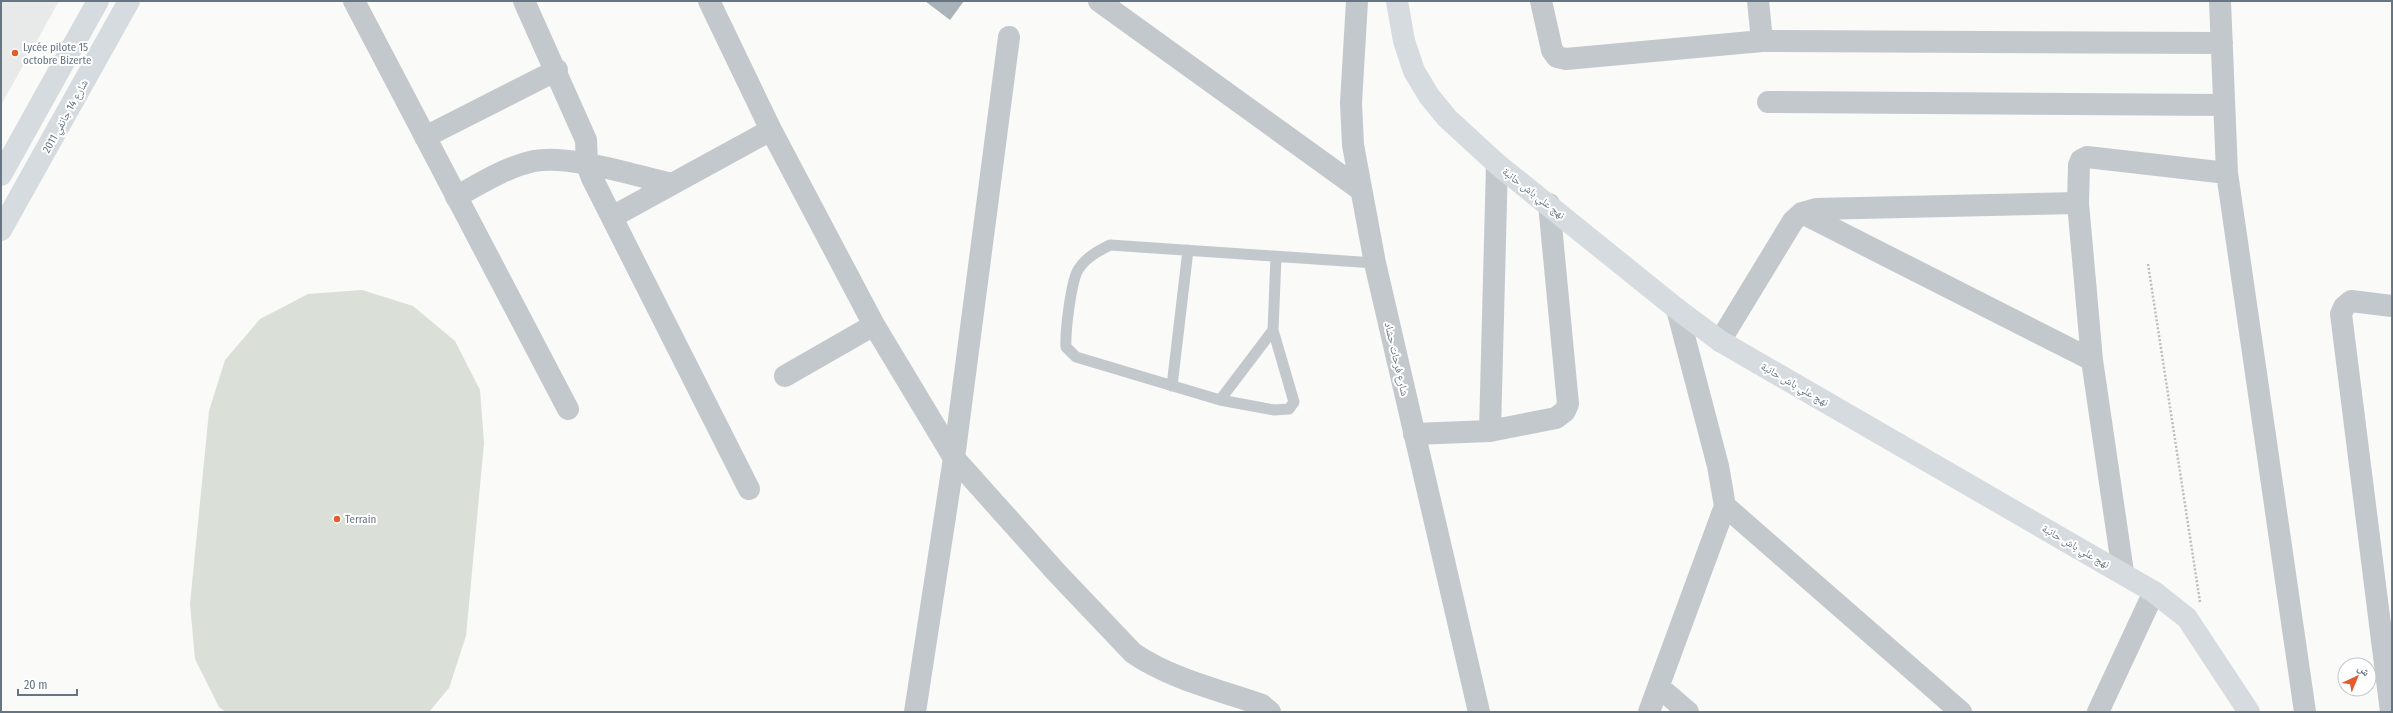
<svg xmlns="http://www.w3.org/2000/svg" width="2393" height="713" viewBox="0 0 2393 713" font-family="'Fira Sans Condensed','Noto Naskh Arabic',sans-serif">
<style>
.built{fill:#e8e9e9}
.green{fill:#dadfd7}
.building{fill:#aab3b9}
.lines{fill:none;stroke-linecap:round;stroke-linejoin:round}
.path{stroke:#bbbfc2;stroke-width:2.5;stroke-dasharray:2 2;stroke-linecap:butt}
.lane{stroke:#c3c8cc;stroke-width:11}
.street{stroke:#c3c8cc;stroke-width:22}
.secondary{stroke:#d6dbdf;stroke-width:22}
.poi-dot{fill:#e45b2d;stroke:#fff;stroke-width:1.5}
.labels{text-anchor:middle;stroke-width:4;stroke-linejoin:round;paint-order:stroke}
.poi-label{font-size:11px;fill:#657583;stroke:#fff;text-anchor:start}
.street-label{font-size:11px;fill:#657583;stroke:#fff}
</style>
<rect width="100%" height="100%" fill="#fafaf8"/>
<path class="built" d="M1,1H59L1,105Z"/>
<path class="green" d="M362,290L413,306L455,341L480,390L484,443L466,636L449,688L429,712H226L219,707L195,659L190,604L209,411L225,360L260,319L308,294Z"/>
<path class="building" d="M925,1H964L950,20Z"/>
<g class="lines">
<path class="path" d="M2148,264L2200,602"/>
<path class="lane" d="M1276,257L1273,330L1294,402L1289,409L1274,410L1220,400L1076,357L1066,347C1065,332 1071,282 1078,270C1085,258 1098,251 1110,245L1375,263
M1172,386L1188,250
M1220,400L1273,330"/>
<path class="street" d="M354,1L568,409
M524,1L586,140L587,165L592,178L749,489
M709,1L771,130L874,325L954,458L1056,572L1133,653C1171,679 1219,690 1262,705L1270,712
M1099,1L1361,190
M1357,1L1351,103L1353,145L1375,263L1479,712
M1541,1L1552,50L1557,57L1566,59L1762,41L2222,43
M1758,1L1762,41
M2220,1L2227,173L2305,712
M1768,102L2224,105
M425,137L557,70
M456,197C481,183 506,167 534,161C570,154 635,176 672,184
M1802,213L2092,360
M612,217L771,130
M1720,341L1793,221L1802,213L1816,209L2078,203
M785,376L874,325
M1490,431L1497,164
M1414,434L1490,431L1556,418L1565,411L1568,404L1549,204
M1725,506L1961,712
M2123,572L2092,360L2078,203L2079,165L2081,160L2087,157L2227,173
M1659,687L1688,712
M915,712L954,458L1009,37
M1649,712L1725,506L1718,466L1677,309
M2098,712L2154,592
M2391,712L2341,314L2344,307L2351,301L2392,306"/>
<path class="secondary" d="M1397,1L1404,41L1414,71L1429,96L1447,118L1497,164L1677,309L1720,341L2154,592L2187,618L2249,712
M1,175L98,1
M1,230L129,1"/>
</g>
<g class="poi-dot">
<circle cx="15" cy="53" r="4"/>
<circle cx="337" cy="519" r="4"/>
</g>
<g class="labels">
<g class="poi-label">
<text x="23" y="51">Lycée pilote 15<tspan x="23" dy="13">octobre Bizerte</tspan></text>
<text x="345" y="523">Terrain</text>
</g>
<g class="street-label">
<text transform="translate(65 116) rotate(-61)" y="4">شارع 14 جانفي 2011</text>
<text transform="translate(1534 193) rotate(38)" y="4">نهج علي باش حانبة</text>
<text transform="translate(1397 359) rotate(77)" y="4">شارع فرحات حشاد</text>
<text transform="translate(1795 384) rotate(30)" y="4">نهج علي باش حانبة</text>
<text transform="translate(2076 546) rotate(30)" y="4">نهج علي باش حانبة</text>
</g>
</g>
<rect width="2393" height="713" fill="none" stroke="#657583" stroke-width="4"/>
<g transform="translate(2357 677) rotate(44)"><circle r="19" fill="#ffffff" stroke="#c1c8cd"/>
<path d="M0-3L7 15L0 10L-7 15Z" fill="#e45b2d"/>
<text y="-6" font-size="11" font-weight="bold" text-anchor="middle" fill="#657583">ش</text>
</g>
<path d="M18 689v6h59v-6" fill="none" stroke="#657583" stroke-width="2"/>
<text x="24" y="689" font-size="12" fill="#657583" stroke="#ffffff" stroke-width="3" paint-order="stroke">20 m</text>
</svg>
